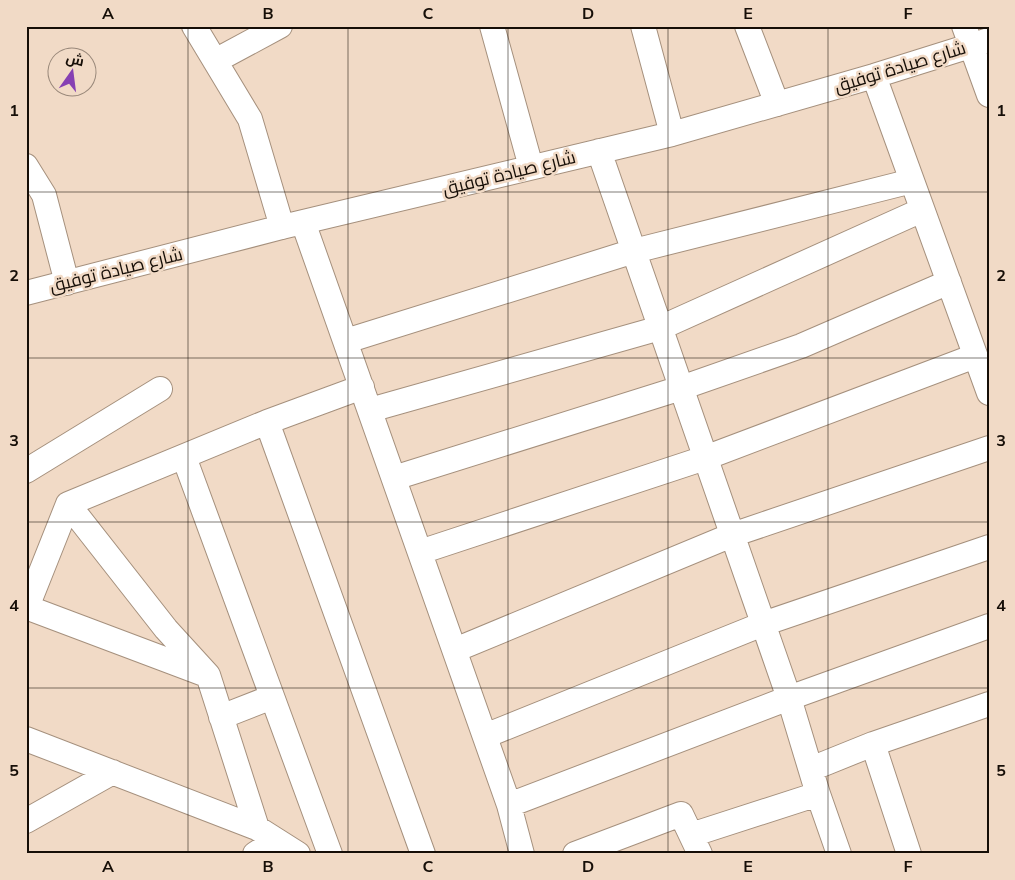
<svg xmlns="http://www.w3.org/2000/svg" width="1015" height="880" viewBox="0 0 1015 880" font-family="Mulish,Cairo,sans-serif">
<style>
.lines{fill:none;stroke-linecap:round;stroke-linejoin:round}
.minor-casing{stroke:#a5907d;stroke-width:26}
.minor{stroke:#fff;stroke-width:24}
.grid{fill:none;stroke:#160e07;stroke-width:1;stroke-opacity:0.55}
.labels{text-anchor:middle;stroke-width:5;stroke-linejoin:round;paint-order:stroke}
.street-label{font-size:18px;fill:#160e07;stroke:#f1dac6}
.neatline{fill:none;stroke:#160e07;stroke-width:2}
.grid-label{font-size:16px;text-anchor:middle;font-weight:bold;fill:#160e07}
</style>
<rect width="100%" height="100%" fill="#f1dac6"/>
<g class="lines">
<g class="minor-casing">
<path id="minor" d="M194,26L250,119L282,227
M492,26L531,167
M643,26L672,134
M747,26L777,104
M964,26L989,95
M215,61L280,26
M874,76L989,393
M599,151L789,698L818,794L839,854
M26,166L44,195L67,283
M303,222L509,805L522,854
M26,293L282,227L672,134L874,76L989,40
M346,341L634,251L912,181
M370,410L660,328L922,210
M267,422L423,854
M184,457L330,854
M26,471L160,389
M394,478L681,388L801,346L949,282
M68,504L166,629L208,675L257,828
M420,552L705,458L975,356
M26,607L204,674
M27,607L68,504L267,422L362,387
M455,650L732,535L989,448
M221,717L272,697
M485,736L763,624L989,547
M26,739L257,828L298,854
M873,744L909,854
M811,769L873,744L989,704
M509,805L789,698L989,626
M26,821L113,772
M691,835L818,794
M255,854L276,840
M575,854L681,814L700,854"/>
</g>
<use href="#minor" class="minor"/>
</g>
<path class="grid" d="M188,26V854M348,26V854M508,26V854M668,26V854M828,26V854M26,192H989M26,358H989M26,522H989M26,688H989"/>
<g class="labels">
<g class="street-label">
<text transform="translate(900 67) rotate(-17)" y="6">شارع صيادة توفيق</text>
<text transform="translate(509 173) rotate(-14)" y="6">شارع صيادة توفيق</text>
<text transform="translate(116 270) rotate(-14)" y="6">شارع صيادة توفيق</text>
</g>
</g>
<rect width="1015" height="880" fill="none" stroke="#f1dac6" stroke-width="55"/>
<g transform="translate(72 72) rotate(14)"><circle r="24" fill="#f1dac6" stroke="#99887a"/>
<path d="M0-4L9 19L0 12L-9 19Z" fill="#8640b3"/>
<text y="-8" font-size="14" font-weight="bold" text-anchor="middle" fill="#160e07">ش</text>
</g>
<rect x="28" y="28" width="960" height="824" class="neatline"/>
<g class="grid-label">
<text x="108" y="19">A</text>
<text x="268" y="19">B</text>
<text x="428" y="19">C</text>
<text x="588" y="19">D</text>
<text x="748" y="19">E</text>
<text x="908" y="19">F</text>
<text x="14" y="116">1</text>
<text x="1001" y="116">1</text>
<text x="14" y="281">2</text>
<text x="1001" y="281">2</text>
<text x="14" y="446">3</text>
<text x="1001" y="446">3</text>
<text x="14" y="611">4</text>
<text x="1001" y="611">4</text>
<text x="14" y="776">5</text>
<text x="1001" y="776">5</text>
<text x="108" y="872">A</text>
<text x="268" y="872">B</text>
<text x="428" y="872">C</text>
<text x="588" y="872">D</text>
<text x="748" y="872">E</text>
<text x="908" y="872">F</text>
</g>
</svg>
